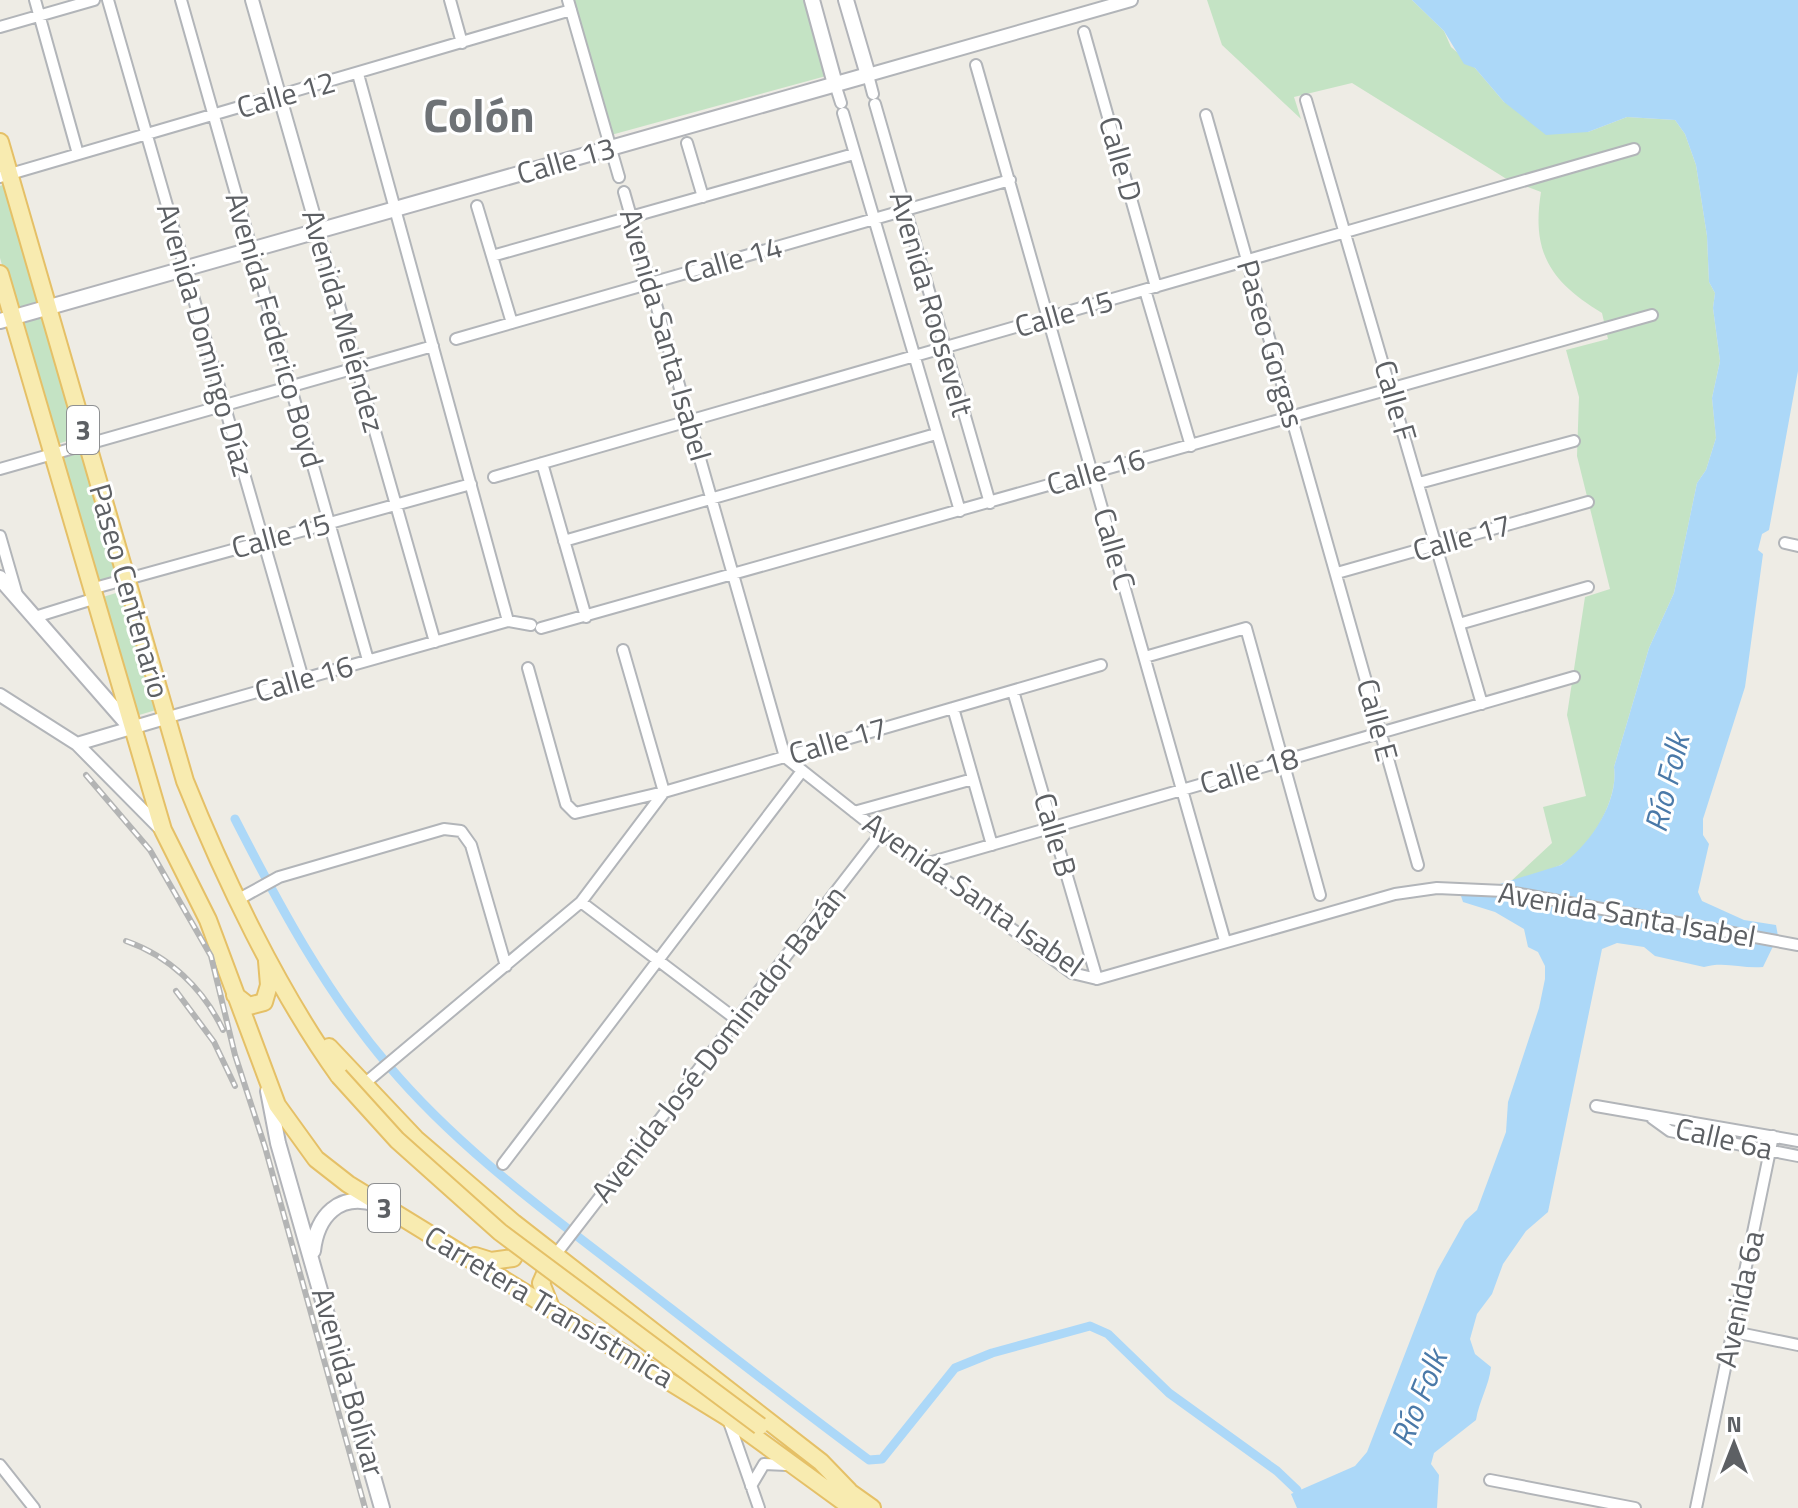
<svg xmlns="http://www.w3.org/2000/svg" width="1798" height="1508" viewBox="0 0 1798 1508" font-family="'Titillium Web',sans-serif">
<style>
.green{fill:#c4e3c4}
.water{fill:#acd8f8}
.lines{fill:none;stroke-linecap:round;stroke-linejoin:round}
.canal{stroke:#acd8f8;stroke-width:9}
.minor-casing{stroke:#b2b5b9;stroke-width:14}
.tertiary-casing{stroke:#b2b5b9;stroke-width:16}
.secondary-casing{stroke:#b2b4b9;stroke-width:18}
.primary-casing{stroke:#e5c067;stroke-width:20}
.minor{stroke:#fff;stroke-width:10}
.tertiary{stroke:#fff;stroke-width:12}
.secondary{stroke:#fff;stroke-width:14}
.primary{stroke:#f8ebb0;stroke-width:16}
.rail-casing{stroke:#b3b4b4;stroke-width:6}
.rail{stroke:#fff;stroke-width:3;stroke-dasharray:9;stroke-linecap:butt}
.primary-bridge-casing{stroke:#e5c067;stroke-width:20;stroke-linecap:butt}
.primary-bridge{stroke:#f8ebb0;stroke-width:16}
.labels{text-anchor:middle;stroke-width:6;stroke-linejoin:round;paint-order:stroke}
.shield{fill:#fff;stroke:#8e9092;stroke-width:2}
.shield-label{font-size:28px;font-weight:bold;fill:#5d6064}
.street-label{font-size:30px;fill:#5d6064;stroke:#fff}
.water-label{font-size:32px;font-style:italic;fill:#4a79a8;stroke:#fff}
.town-label{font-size:46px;font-weight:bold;fill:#6e7276;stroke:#fff}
</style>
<rect width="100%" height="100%" fill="#eeece5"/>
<path class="green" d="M574,0H805L826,76L611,135Z
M1207,0H1412L1444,31L1451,47L1475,68L1504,102L1588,132L1627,117L1675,120L1685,134L1696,165L1707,236L1709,282L1715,293L1713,308L1720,361L1712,398L1716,438L1706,470L1697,483L1674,593L1649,648L1614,767C1619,798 1591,847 1564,863C1548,872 1528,876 1510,882L1552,843L1543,807L1586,796L1567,715L1585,597L1610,589L1577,456L1579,397L1566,350L1608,339L1602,313C1551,282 1531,253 1541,192L1505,178L1352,83L1294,97L1301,119L1222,45Z
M7,183L42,303L15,311L0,258V186Z
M45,317L80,437L54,445L19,324Z
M85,452L119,575L92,583L58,459Z
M123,591L156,710L129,718L96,599Z"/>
<path class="water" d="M1412,0H1798V371L1769,530L1762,534L1758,550L1763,554L1745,687L1703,819V835L1709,844L1698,892L1702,901L1744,920L1776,925L1778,936L1763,967C1742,969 1725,961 1704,967L1655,956L1644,947L1617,943L1602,949L1548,1212L1526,1231L1503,1264L1492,1294L1477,1314L1470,1339L1475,1354L1491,1367C1489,1386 1479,1401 1476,1420L1434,1453L1431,1464L1439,1475L1437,1508H1297L1291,1494L1355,1466L1367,1452L1437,1271L1465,1221L1477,1210L1506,1132L1508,1102L1539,1008L1545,979V966L1538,952L1528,947L1524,929L1495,912L1463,902L1461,896L1561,865C1589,846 1619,802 1614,767L1649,648L1674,593L1697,483L1706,470L1716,438L1712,398L1720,361L1713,308L1715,293L1709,282L1707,236L1696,165L1685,134L1675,120L1627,117L1588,132L1546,135L1504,102L1475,68L1464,64L1444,31Z"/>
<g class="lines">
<path class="canal" d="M235,819C279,905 325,991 388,1065C457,1147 545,1211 629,1276C709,1338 788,1400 869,1460L882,1459L955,1368L992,1353L1090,1326L1108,1334L1169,1393L1277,1471L1297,1490"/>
<g class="minor-casing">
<path id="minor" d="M35,0L78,154
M108,0L303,679
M181,0L368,660
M450,0L462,43
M568,0L619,177
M0,27L94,0
M1084,32L1156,287
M976,65L1225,941
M358,74L508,621
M868,75L873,94
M835,84L841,103
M1306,100L1482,704
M875,104L990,503
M843,113L960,511
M1206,115L1418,865
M687,143L703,197
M0,177L571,10
M624,192L785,757L881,833L1072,973L1097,979L1395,894L1437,888L1504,891L1798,945
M477,206L512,323
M318,231L435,642
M492,256L854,154
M1145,290L1191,446
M456,339L1010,180
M542,463L586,617
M0,469L433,346
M494,477L1634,149
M1419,483L1574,441
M0,536L17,595
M564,541L936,434
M1785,543L1798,546
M1337,573L1588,502
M91,589L471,484
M35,617L93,599
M1459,624L1588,587
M541,628L1652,315
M1145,657L1246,628L1320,895
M528,668L566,804L575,813L664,792L1101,665
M1013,691L1097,979
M953,708L992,845
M165,718L508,621L531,625
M854,812L973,779
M925,864L1574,677
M239,899L279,877L444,829L461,831L471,845L506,966
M581,902L737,1020
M364,1084L581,902L664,792L623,650
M1596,1106L1798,1141
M1652,1118L1670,1131L1798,1156
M503,1164L802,771
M556,1254L881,833
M1734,1332L1798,1345
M728,1419L759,1508
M0,1465L34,1508
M1490,1480L1635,1508
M751,1486L764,1464L787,1465
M1696,1508L1773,1136"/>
</g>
<g class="tertiary-casing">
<path id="tertiary" d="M252,0L318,231
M868,75L1131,0
M0,695L77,744L162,830
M77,744L165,718"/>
</g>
<g class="secondary-casing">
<path id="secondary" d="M812,0L835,84
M0,321L868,75L846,0
M0,578L131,728
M268,1091L278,1143L382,1508
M313,1251C317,1216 339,1192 376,1204"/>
</g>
<g class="primary-casing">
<path id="primary" d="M0,142L185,781C224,878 278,991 339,1076
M0,274L163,830L208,920L277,1105L316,1159L348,1184L727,1417L852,1508
M235,995L249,1006L264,1002L269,985L267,961
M329,1047L416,1139L514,1223L821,1462L849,1491
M475,1256L491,1261L513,1258L520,1246L518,1235
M551,1308L541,1283L552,1258
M841,1486L872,1508"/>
</g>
<use href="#minor" class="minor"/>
<use href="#tertiary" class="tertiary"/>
<use href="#secondary" class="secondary"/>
<use href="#primary" class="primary"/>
<g class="rail-casing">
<path id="rail" d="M86,775L150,850L211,956L235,1055L265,1147L365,1508
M126,941C169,956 203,988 223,1030
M176,991L214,1042L235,1086"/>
</g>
<use href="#rail" class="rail"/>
<g class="primary-bridge-casing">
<path id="primary-bridge" d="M339,1076L397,1140L500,1232L760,1426"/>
</g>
<use href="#primary-bridge" class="primary-bridge"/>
</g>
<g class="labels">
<g class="shield">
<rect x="67" y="406" width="32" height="48" rx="6"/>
<rect x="368" y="1184" width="32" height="48" rx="6"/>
</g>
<g class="shield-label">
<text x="83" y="440">3</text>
<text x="384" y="1218">3</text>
</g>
<g class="street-label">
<text transform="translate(286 95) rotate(-16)" y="10">Calle 12</text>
<text transform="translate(1120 159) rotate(74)" y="10">Calle D</text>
<text transform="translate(566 161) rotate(-16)" y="10">Calle 13</text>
<text transform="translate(733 260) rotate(-16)" y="10">Calle 14</text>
<text transform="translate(931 304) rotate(74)" y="10">Avenida Roosevelt</text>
<text transform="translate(1064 314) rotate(-16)" y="10">Calle 15</text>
<text transform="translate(343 321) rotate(74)" y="10">Avenida Meléndez</text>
<text transform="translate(274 330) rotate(74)" y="10">Avenida Federico Boyd</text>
<text transform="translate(665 335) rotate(74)" y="10">Avenida Santa Isabel</text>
<text transform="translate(205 340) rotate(74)" y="10">Avenida Domingo Díaz</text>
<text transform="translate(1270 344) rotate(74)" y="10">Paseo Gorgas</text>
<text transform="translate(1395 401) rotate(74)" y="10">Calle F</text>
<text transform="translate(1096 472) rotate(-16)" y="10">Calle 16</text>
<text transform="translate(281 536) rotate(-15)" y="10">Calle 15</text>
<text transform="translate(1462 538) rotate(-16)" y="10">Calle 17</text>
<text transform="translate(1114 549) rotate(74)" y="10">Calle C</text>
<text transform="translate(129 591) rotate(74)" y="10">Paseo Centenario</text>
<text transform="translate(304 679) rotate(-16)" y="10">Calle 16</text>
<text transform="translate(1377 720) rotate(75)" y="10">Calle E</text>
<text transform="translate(838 741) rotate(-16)" y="10">Calle 17</text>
<text transform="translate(1249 771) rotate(-16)" y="10">Calle 18</text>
<text transform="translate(1055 835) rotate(74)" y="10">Calle B</text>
<text transform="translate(973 895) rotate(35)" y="10">Avenida Santa Isabel</text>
<text transform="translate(1627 915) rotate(10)" y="10">Avenida Santa Isabel</text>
<text transform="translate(719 1044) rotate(-52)" y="10">Avenida José Dominador Bazán</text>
<text transform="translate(1724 1139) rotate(13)" y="10">Calle 6a</text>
<text transform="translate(1740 1299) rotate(-78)" y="10">Avenida 6a</text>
<text transform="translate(549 1307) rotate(31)" y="10">Carretera Transístmica</text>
<text transform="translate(348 1382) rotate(74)" y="10">Avenida Bolívar</text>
</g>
<g class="water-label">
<text transform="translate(1667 783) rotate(-76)" y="11">Río Folk</text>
<text transform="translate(1419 1398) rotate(-68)" y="11">Río Folk</text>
</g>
<g class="town-label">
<text x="479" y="132">Colón</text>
</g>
</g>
<g transform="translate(1734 1444)" stroke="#ffffff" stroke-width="6" paint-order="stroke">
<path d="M0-6L14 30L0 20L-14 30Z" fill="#5d6064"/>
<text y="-12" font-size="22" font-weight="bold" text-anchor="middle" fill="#5d6064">N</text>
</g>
</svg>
